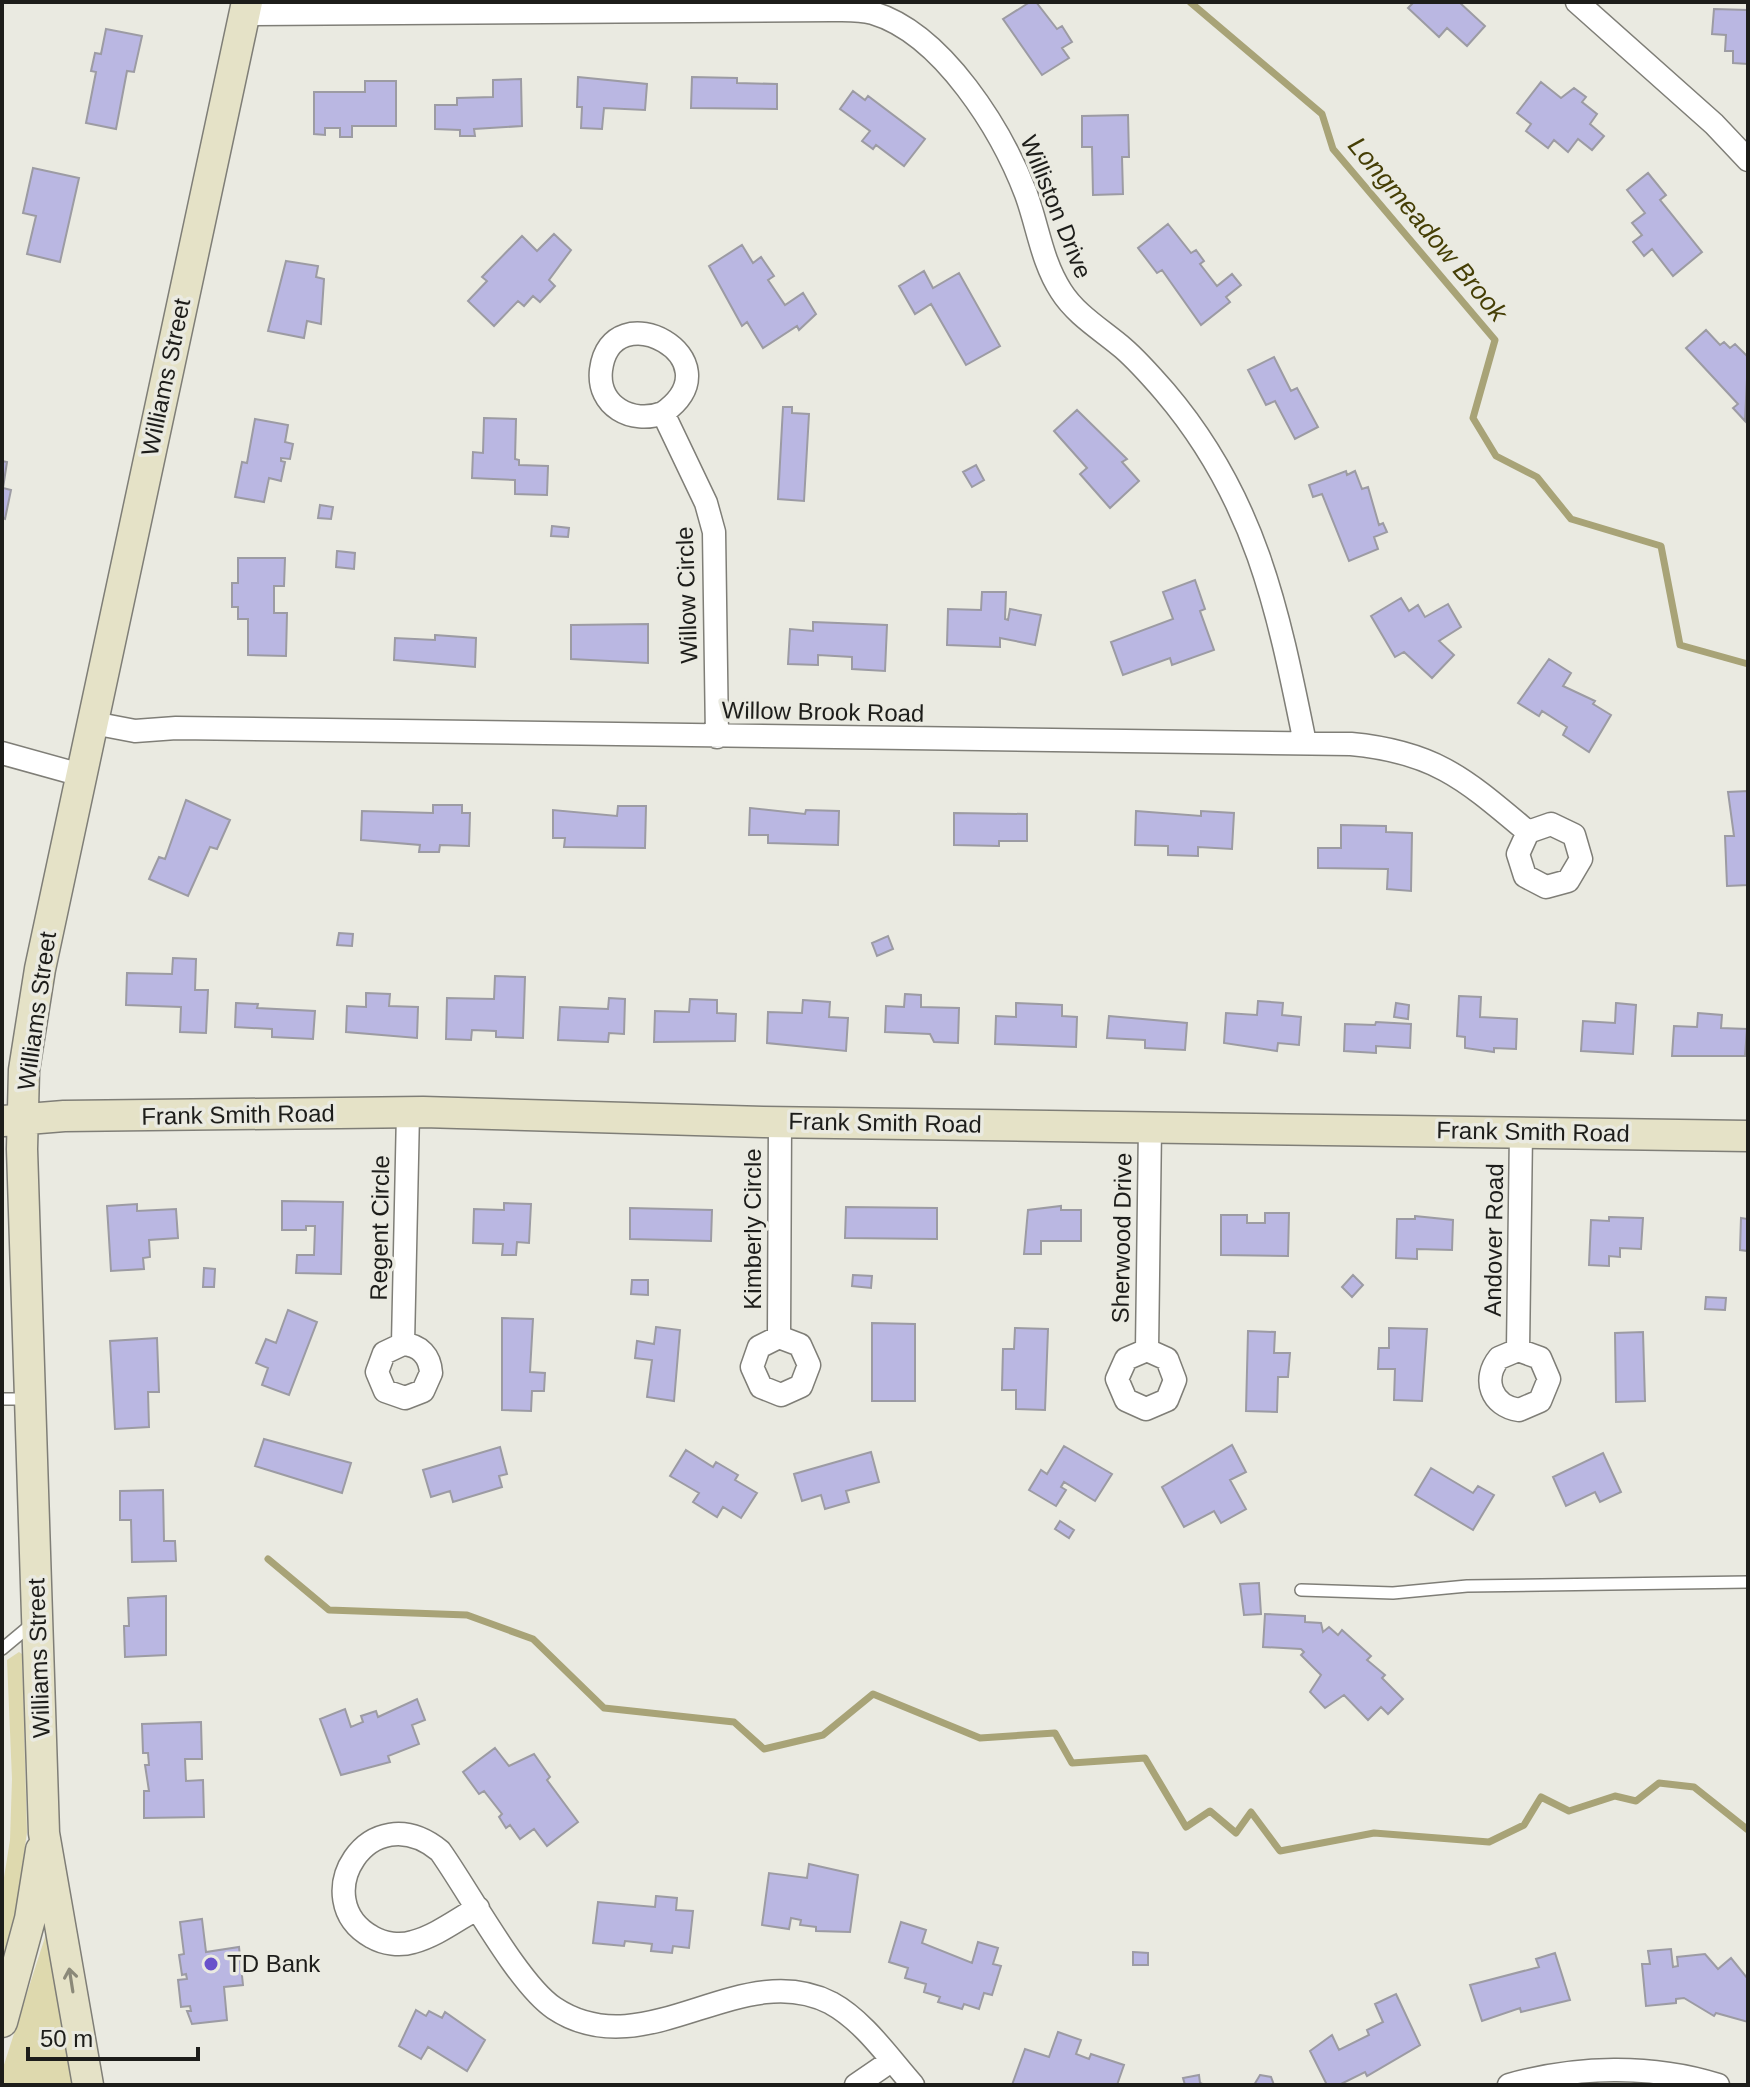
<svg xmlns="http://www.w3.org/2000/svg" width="1750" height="2087" viewBox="0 0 1750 2087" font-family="Helvetica,sans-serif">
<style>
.green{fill:#ded9ae}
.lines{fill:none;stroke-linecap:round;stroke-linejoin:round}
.stream{stroke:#a8a377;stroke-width:7}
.building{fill:#bab7e2;stroke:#9c9ba3;stroke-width:2}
.lane-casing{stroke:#7f7e77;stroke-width:14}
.street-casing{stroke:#7f7e77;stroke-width:25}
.secondary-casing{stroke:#7f7e77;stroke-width:33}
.lane{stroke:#fff;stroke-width:11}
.street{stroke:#fff;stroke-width:22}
.secondary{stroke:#e5e2c7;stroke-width:30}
.oneway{stroke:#8b8979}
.poi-dot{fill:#6952cb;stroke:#eaeae1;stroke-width:3}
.labels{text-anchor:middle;stroke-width:7;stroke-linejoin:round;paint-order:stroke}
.street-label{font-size:24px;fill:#1d1d1a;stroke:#eaeae1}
.poi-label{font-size:24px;fill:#1d1d1a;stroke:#eaeae1;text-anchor:start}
.water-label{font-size:26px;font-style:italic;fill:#453e05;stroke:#eaeae1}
</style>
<rect width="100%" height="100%" fill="#eaeae1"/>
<path class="green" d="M19,1652L22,1654L27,1832L17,1906L2,1962V1890L10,1840L12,1779L7,1660Z
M47,1931L74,2085H2V2071Z"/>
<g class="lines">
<path class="stream" d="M1190,2L1322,114L1333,149L1495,340L1473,418L1496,456L1537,477L1571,519L1661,546L1680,645L1748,664
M268,1559L329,1610L467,1615L533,1639L604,1708L734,1722L764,1749L823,1735L873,1694L980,1738L1055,1733L1072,1763L1145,1758L1186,1827L1210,1811L1236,1833L1251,1812L1280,1851L1374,1833L1489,1842L1524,1825L1541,1797L1569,1811L1615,1796L1636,1801L1659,1783L1694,1787L1748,1830"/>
</g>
<path class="building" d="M1030,2H1036L1057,29L1062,26L1072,42L1062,48L1069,58L1042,75L1003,19Z
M1414,2H1459L1485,26L1467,46L1447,28L1439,37L1408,8Z
M1714,9L1748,10V64L1733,63V51H1725L1726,35L1712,34Z
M106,29L142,36L134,72L127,71L116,129L86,123L96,72L91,71L95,53L101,54Z
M578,77L647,84L645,110L604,108L602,129L581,128L582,107H577Z
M692,77L737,78V83L777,84V109L691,108Z
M521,79L522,126L474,129L475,136H460V130L435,129V105H457V98L493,97V80Z
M365,81H396V126H352V137H340V128H325V135L314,134V92H365Z
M1541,82L1561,98L1574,88L1586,97L1582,102L1597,114L1590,124L1604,136L1592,150L1578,139L1568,152L1554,140L1548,148L1526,131L1531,124L1517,113Z
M853,91L865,100L868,96L925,139L904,166L876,145L873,149L862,141L870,131L840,109Z
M1128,115L1129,157H1122L1123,194L1093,195L1092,147H1082V116Z
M33,168L79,178L60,262L27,254L36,216L23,213Z
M1648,173L1666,195L1660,200L1702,252L1673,276L1652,249L1644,256L1633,242L1642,235L1632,223L1645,213L1627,190Z
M1168,224L1191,253L1196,250L1204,261L1200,264L1217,286L1232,274L1241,285L1226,297L1230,302L1201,325L1162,270L1157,273L1138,248Z
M554,234L571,250L549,280L555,286L540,302L533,296L524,306L518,301L494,326L468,301L487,281L482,277L522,236L537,251Z
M742,245L753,263L761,257L774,276L768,280L785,305L803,293L816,314L799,330L797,326L763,348L747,322L742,326L709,266Z
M286,261L318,266L316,277L324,279L321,324L307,321L304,338L268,331Z
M924,271L933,288L959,273L1000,346L966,365L931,304L915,314L899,286Z
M1706,330L1720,345L1724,342L1730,348L1735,344L1748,357L1745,421L1733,408L1738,404L1686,348Z
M1274,357L1291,391L1297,388L1318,427L1295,439L1275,401L1266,405L1248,370Z
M783,407H792V413L809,414L804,501L778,499Z
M1077,410L1127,459L1122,462L1139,481L1110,508L1080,474L1087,468L1054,431Z
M484,418L516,419L515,459L519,460V465L548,466L547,495L515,494V480L472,478L473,452L483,453Z
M255,419L288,425L285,442L293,444L290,459L281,458V461L285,462L281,481L269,478L264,502L235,497L242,462L247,463Z
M2,461L7,462L3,488L11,490L5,519L2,518Z
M976,465L984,480L972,487L963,472Z
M1346,471L1347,475L1355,471L1362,489L1368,487L1379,525L1383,523L1387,532L1374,537L1378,549L1349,561L1322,494L1313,497L1309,485Z
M320,505L333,507L331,519L318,518Z
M552,526L569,528L568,537L551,536Z
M337,551L355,553L354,569L336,567Z
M238,558H285L284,586H274V613H287L286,656L248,655V619H238V607H232V583H238Z
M1195,580L1205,609L1200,611L1214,650L1172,665L1170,658L1123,675L1111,642L1173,619L1163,592Z
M982,592H1006L1005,619L1008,620L1010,609L1041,615L1035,645L1000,638V647L947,645L948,609L981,610Z
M1401,598L1409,611L1418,605L1425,617L1448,604L1461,627L1439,641L1454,655L1432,678L1404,652L1395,657L1371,616Z
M813,622L887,625L885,671L852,669V657L818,655V665L788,664L790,629L813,631Z
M648,624V663L571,659V625Z
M435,635L476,638L475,667L394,660L395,638L435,640Z
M1549,659L1571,673L1563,686L1595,701L1593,704L1611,715L1589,752L1563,735L1567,727L1542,711L1539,716L1518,703Z
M1748,791V885L1727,886L1725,836H1734L1728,792Z
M186,800L230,820L217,849L210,847L188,896L149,879L159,857L165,859Z
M433,805H462V813H470L469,846L440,845L439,852H419L420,845L361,840L362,811L433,813Z
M618,806H646L645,848L564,847L565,838H553V810L617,816Z
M750,808L805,814L806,810L839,811L838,845L768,843V835H749Z
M1136,811L1201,816V811L1234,813L1232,849L1198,847V856L1168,855V846L1135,845Z
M954,813L1027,814V841H999V846L954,845Z
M1341,825L1386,826V832L1412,833L1411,891L1387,889L1388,869L1318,868V848H1341Z
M339,933L353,934L352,946L337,945Z
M888,936L893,949L877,956L872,943Z
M173,958L196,959L195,990H208L206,1033L180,1032L181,1007L126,1005L127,973L172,974Z
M495,976L525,977L523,1038L496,1037V1031L472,1030L471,1040L446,1039L447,998L494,999Z
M366,993L390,994L389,1006L418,1007L417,1038L346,1032L347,1006L366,1007Z
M905,994L921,995V1007L959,1008L958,1043L934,1042L930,1034L885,1032L886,1006L904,1007Z
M1459,996L1481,997L1480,1017L1517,1019L1516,1049L1494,1048V1052L1465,1048V1037L1457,1036Z
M609,998L625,999L624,1034L609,1033L608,1042L558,1040L560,1007L608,1009Z
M690,999L717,1000V1013L736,1014L735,1041L654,1042L655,1011L689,1012Z
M803,1000L830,1002L829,1017L848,1018L846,1051L767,1043L768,1012L802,1013Z
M1258,1001L1283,1003L1282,1015L1301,1017L1299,1045L1278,1043L1277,1051L1224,1043L1226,1013L1257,1015Z
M236,1003L258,1004L257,1008L315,1011L313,1039L272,1037V1029L235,1027Z
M1016,1003L1062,1005V1016L1077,1017L1076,1047L995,1044L996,1016L1016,1017Z
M1396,1003L1409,1005L1408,1019L1394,1017Z
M1616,1003L1636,1005L1633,1054L1581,1051L1583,1021L1615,1023Z
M1698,1013L1722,1015L1721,1028L1747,1029L1745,1056H1672L1674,1026L1697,1027Z
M1109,1016L1187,1023L1185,1050L1145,1048V1040L1107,1038Z
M1376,1022L1411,1024L1410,1048L1376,1046V1053L1344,1051L1345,1024L1375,1025Z
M282,1201L343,1202L341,1274L296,1273L297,1255H314L315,1226H306V1230H282Z
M504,1203L531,1204L529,1243L517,1242L516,1255H502L503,1244L473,1243L474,1209L504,1210Z
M137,1204V1211L176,1209L178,1238L149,1240L150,1257L143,1258L144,1269L111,1271L107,1206Z
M1061,1206V1210H1081V1241H1041V1254H1024L1028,1210Z
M846,1207L937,1208V1239L845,1238Z
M630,1208L712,1210L711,1241L630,1239Z
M1265,1213H1289L1288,1256L1221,1255V1215H1247V1223H1265Z
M1415,1216L1453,1220L1452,1250L1417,1249V1259L1396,1258L1397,1219H1415Z
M1609,1217L1643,1218L1641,1249L1620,1248V1257L1609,1256V1266L1589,1265L1591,1220L1609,1221Z
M1741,1218L1748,1219V1251L1740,1250Z
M204,1268L215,1269L214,1287H203Z
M853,1275L872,1276L871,1288L852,1286Z
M1353,1275L1363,1285L1352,1297L1342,1287Z
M632,1280H648V1295L631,1294Z
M1706,1297L1726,1298L1725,1310L1705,1309Z
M288,1310L317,1322L289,1395L262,1385L268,1368L256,1363L266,1339L276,1343Z
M502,1318L533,1319L530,1372L545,1373L544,1391H532L531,1411L502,1410Z
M872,1323L915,1324V1401H872Z
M656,1327L680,1330L674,1401L647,1397L652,1360L635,1358L637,1341L654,1344Z
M1015,1328L1048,1329L1045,1410L1016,1409V1390H1002L1003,1349H1014Z
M1389,1328L1427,1329L1422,1401L1394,1400L1395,1369H1378L1379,1348H1389Z
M1248,1331L1275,1332L1274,1353H1290L1288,1377H1278L1277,1412L1246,1411Z
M1643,1332L1645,1401L1616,1402L1615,1333Z
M157,1338L159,1392H148L149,1427L115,1429L110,1341Z
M264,1439L351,1463L342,1493L255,1466Z
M1232,1445L1246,1472L1230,1480L1246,1509L1221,1523L1214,1511L1184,1527L1162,1487Z
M1064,1446L1112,1474L1095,1501L1064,1482L1061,1487L1066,1490L1056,1506L1029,1490L1041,1470L1047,1474Z
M500,1447L507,1474L499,1476L502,1487L453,1502L450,1491L431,1497L423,1470Z
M686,1450L713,1467L716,1462L738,1475L735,1480L757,1493L741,1518L723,1507L717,1517L693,1502L699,1493L670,1476Z
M871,1452L879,1482L846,1491L849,1502L825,1509L821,1495L802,1501L794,1474Z
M1603,1453L1621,1492L1600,1502L1595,1492L1566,1506L1553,1477Z
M1431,1468L1473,1493L1478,1486L1494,1495L1473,1530L1415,1495Z
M163,1490L164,1541H175L176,1561L132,1562L131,1520H120V1491Z
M1060,1521L1074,1530L1069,1538L1055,1529Z
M1259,1583L1261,1614L1244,1615L1240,1584Z
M166,1596V1655L125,1657L124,1626H129L128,1598Z
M1265,1614L1305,1616V1622L1321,1623L1323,1632L1329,1627L1338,1635L1342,1630L1371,1656L1367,1660L1385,1675L1382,1678L1403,1699L1388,1714L1381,1707L1368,1720L1344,1695L1325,1708L1310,1692L1321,1675L1301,1655L1304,1652L1301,1649L1263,1647Z
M417,1699L425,1720L412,1725L419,1744L388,1756L390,1762L341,1775L320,1719L345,1709L351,1727L363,1722L361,1716L376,1711L378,1717Z
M201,1722L202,1759H185L186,1781L203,1780L204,1817L144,1818V1791H149L145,1765H149L148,1753H143L142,1724Z
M495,1748L509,1766L534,1754L550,1777L547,1780L578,1822L547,1846L534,1829L520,1839L510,1825L506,1828L499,1817L502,1814L484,1791L479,1794L463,1772Z
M809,1864L858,1875L850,1932L816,1931V1927L800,1925L801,1920L791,1918L789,1929L762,1925L769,1873L807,1878Z
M656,1896L677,1898L676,1910L693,1911L689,1948L673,1946L672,1953L651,1951L652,1944L625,1941L624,1946L593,1943L598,1902L655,1907Z
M202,1919L206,1952L239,1947L243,1985L224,1987L227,2020L192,2024L187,2011H191L190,2006L181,2007L178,1980L187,1979L186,1974L182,1975L179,1955L184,1954L180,1922Z
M901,1922L926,1930L922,1943L972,1963L978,1942L998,1948L993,1964L1001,1966L992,1995L984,1993L979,2009L964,2004L962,2009L938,2002L940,1997L924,1992L926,1984L905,1978L908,1968L889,1962Z
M1671,1949L1673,1967L1678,1966L1677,1957L1705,1954L1718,1969L1731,1958L1748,1979V2022L1716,2013L1714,2016L1684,1998L1676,1999V2003L1646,2006L1642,1964H1650L1648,1951Z
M1133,1952L1148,1953V1965H1133Z
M1555,1953L1570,2000L1521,2012L1520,2008L1482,2021L1470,1985L1539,1967L1536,1959Z
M1396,1994L1420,2045L1367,2076L1365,2072L1339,2085H1327L1310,2051L1332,2035L1339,2050L1369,2035L1367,2030L1383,2022L1375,2004Z
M416,2010L426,2016L429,2011L442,2018L445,2012L485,2040L467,2071L428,2047L421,2059L399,2046Z
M1058,2032L1081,2040L1076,2054L1089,2059L1091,2054L1124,2065L1117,2085H1012L1025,2049L1049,2057Z
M1199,2075L1200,2083L1205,2085H1185L1183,2078Z
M1260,2075L1271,2077L1274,2085H1254Z"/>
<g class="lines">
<g class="lane-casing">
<path id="lane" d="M2,1399H30
M1301,1590L1393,1593L1467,1586L1748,1582
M2,1649L32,1624"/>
</g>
<g class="street-casing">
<path id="street" d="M1577,2L1714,124L1748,160
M244,14L831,10C845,10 860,9 873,13C943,34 1002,131 1026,194C1038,227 1042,262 1061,291C1076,315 1102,330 1123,348C1138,361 1152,377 1165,392C1256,499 1278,610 1305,743
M663,413C739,359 611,290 601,370C597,406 632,425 663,413L706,503L714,532L717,737
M93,723L135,731L176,728L1351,744C1436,752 1466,780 1528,832L1518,854L1525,876L1546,887L1568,881L1581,859L1574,835L1551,824L1528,832
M2,753L81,775
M779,1337L800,1345L809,1365L801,1386L781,1395L761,1387L752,1367L759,1347L779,1337L780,1122
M403,1344C420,1345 430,1356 431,1373L423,1391L405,1398L385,1391L377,1372L384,1353L403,1344L408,1112
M1147,1350L1167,1359L1175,1380L1167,1400L1146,1409L1126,1400L1117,1379L1126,1359L1147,1350L1150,1126
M1518,1350L1540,1358L1549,1379L1540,1401L1519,1410C1491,1406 1482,1379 1499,1358L1518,1350L1521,1132
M478,1908C458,1919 436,1936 413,1942C400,1946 384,1944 372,1937C305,1900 369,1793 440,1851C468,1890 518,1984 554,2008C645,2069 740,1956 831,2003C864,2021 889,2058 913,2085
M856,2085L891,2061
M1509,2085C1577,2066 1651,2064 1718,2085"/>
</g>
<g class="secondary-casing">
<path id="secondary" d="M3,1121L64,1116L423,1112L763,1122L1748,1136
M2,2022L30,1919L41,1850
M88,2085L44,1833L22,1149L24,1070L40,969L247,2"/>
</g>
<use href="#lane" class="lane"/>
<use href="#street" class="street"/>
<use href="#secondary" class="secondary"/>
</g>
<defs><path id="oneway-shaft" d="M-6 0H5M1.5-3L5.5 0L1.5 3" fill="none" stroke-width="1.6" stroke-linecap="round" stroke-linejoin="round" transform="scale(2)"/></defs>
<use class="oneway" href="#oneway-shaft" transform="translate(71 1980) rotate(-99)"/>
<circle class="poi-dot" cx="211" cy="1964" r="8"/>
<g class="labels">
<g class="street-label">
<text transform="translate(1056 207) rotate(68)" y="8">Williston Drive</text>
<text transform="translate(166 377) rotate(-78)" y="8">Williams Street</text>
<text transform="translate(687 595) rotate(-92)" y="8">Willow Circle</text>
<text transform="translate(823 712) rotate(1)" y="8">Willow Brook Road</text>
<text transform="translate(37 1011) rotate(-82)" y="8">Williams Street</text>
<text transform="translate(238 1115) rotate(-1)" y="8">Frank Smith Road</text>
<text transform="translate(885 1123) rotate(1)" y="8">Frank Smith Road</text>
<text transform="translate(1533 1132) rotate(1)" y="8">Frank Smith Road</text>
<text transform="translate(380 1228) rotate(-89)" y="8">Regent Circle</text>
<text transform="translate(753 1229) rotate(-90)" y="8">Kimberly Circle</text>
<text transform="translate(1122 1238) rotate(-89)" y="8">Sherwood Drive</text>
<text transform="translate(1494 1240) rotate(-89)" y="8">Andover Road</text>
<text transform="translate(39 1658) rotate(-92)" y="8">Williams Street</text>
</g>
<g class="poi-label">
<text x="227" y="1972">TD Bank</text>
</g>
<g class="water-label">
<text transform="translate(1428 229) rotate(50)" y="9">Longmeadow Brook</text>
</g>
</g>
<rect width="1750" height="2087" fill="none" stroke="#1d1d1a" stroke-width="8"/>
<path d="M28 2047v12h170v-12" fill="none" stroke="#1d1d1a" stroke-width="4"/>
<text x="40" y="2047" font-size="24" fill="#1d1d1a" stroke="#eaeae1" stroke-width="6" paint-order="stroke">50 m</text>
</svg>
